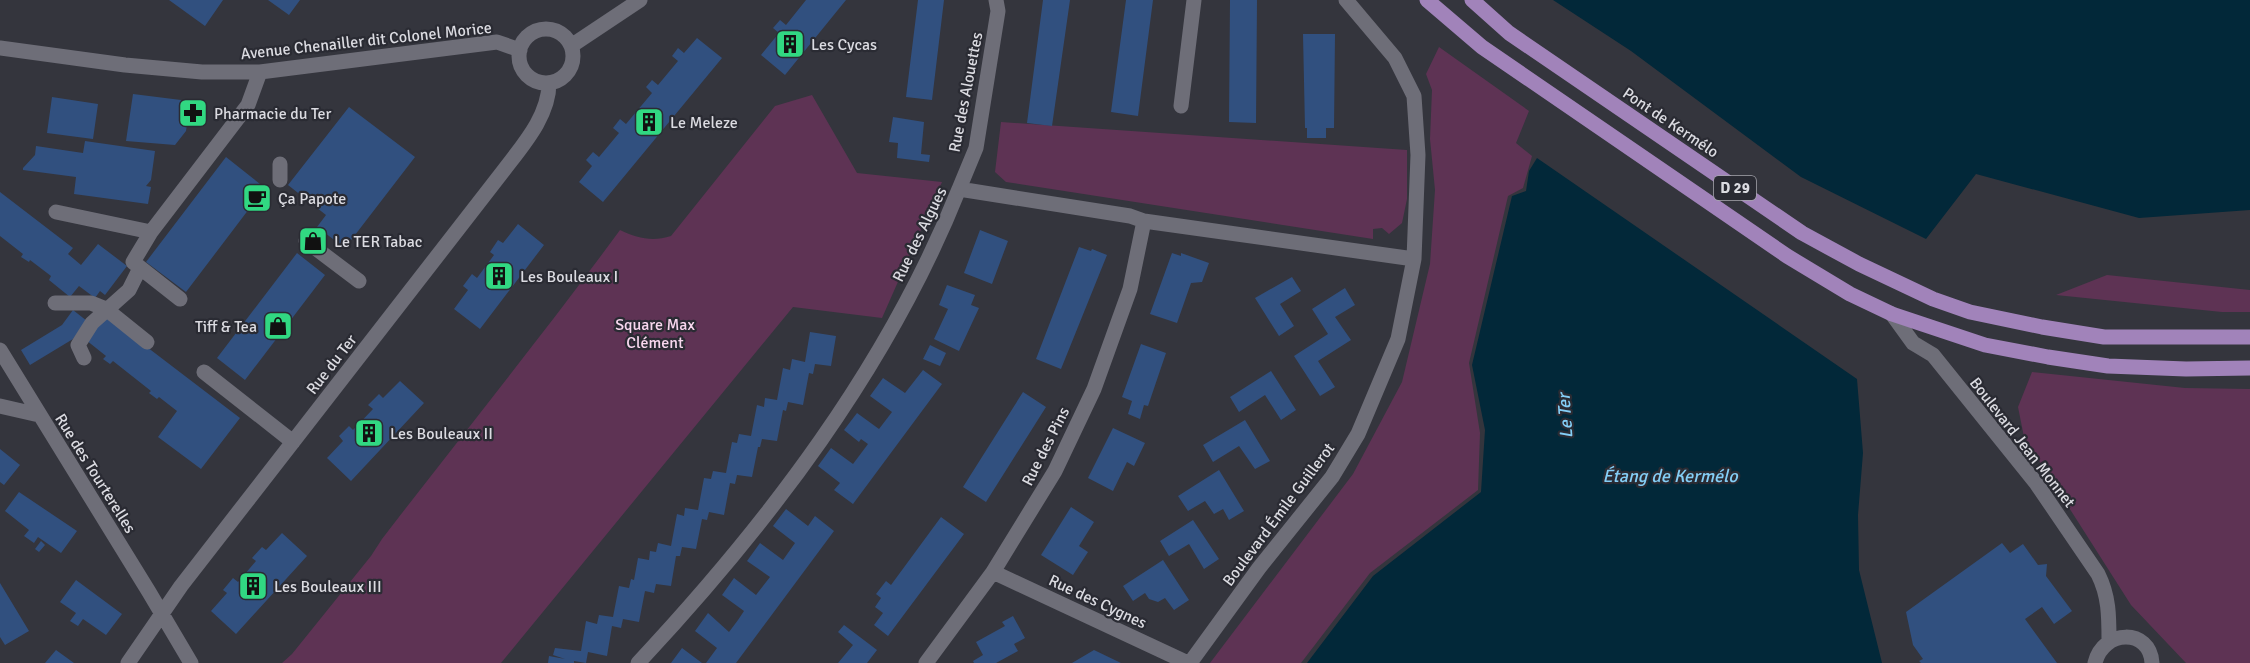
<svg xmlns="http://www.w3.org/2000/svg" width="2250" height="663" viewBox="0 0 2250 663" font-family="Signika,sans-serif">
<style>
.green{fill:#5e3354}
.water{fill:#022839}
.building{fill:#31507f}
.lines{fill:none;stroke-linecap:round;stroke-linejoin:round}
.minor{stroke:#6e6e78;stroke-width:15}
.major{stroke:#a183ba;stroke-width:15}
.labels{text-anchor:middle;stroke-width:4.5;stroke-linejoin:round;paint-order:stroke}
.shield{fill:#2a2b33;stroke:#a6a6ad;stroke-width:1.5}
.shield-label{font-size:15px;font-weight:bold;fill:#dbdbe1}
.street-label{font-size:16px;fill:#dbdbe1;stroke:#2a2b33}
.poi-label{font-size:16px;fill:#dbdbe1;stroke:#2a2b33;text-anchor:start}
.park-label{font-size:16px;fill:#f8d7ee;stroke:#2a2b33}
.water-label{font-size:18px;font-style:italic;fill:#84cef6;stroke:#2a2b33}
</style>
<rect width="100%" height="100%" fill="#34353d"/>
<path class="green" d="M1439,47L1529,111L1516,143L1532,156L1523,188L1508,196L1469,363L1480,433L1478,490L1370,573L1301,663H1210L1353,474L1402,382L1430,264L1435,190L1430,139L1432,90L1426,74Z
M812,95L857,173L942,182L882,318L793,307L501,663H282L292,654L371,556L382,539C461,436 543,335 620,230C637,238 652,242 671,236L775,106Z
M1001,122L1407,150V199L1402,223L1389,234L1382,228L1373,229V239L1006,182L995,172Z
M2107,275L2250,290V312H2222L2056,295Z
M2032,372L2185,388L2250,389V663H2186L2131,605L2024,437L2018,407Z"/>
<path class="water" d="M1553,0H2250V210L2139,218L1976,174L1926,239L1801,177L1631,51Z
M1537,158L1857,379L1863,453L1858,515L1859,570L1882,663H1307L1373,576L1481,492L1485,430L1472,365L1512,196L1526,191L1529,171Z"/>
<path class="building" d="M169,0H223L205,26Z
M268,0H300L289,15Z
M806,0H846L785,75L761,55L779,33L773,28L780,20L786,25Z
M918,0H944L932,100L906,97Z
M1043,0H1070L1052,126L1027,123Z
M1126,0H1153L1138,116L1111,112Z
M1230,0H1257L1256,123L1229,122Z
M1303,34H1335L1334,128H1326V138H1307V128H1305Z
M697,38L722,58L603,202L579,182L592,166L586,160L593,152L599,157L619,133L613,128L620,119L626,124L652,93L646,87L652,80L658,85L678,61L672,56L678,48L684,53Z
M133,94L181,100L198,113L187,124L186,131L175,145L126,141Z
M52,97L98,104L93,139L47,133Z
M349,107L415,157L345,248L317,227L326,215L288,185Z
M893,117L924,122L921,154L930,155L929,162L897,158L898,143L889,142Z
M85,141L155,151L151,180L146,186L151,187L148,204L74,194L76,177L23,170V168L35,155L36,146L83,153Z
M226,157L265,188L186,292L146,262Z
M0,192L73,248L68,254L81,265L98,244L127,266L105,295L100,291L95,298L79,286L70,297L49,280L51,276L30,260L29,262L21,257L23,254L0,236Z
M518,224L544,245L480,329L454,309L468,290L463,286L472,274L477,278L494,255L490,252L498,240L503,243Z
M980,230L1008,241L992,284L964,273Z
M1079,247L1091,251L1092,249L1107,255L1061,369L1036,359Z
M297,253L325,275L245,380L217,358Z
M1172,253L1181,256V253L1209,263L1202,282L1191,283L1177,323L1150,314Z
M1292,277L1301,291L1280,304L1294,326L1279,336L1255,298Z
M947,285L975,295L971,305L979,308L959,351L934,339L948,309L939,305Z
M1345,288L1355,305L1335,317L1351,340L1318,361L1335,387L1320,396L1294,356L1328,334L1312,309Z
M73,310L87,321L73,339L30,365L21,350L62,325Z
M105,315L240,418L201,469L158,437L177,411L159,397L157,399L149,393L151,391L113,361L110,364L103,359L106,356L86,340Z
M810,332L836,336L831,366L815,364L813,374L809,373L803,405L788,402L786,411L783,410L777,441L762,439L760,447H758L752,477L737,475L735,484L730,483L724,515L709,512L707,520L702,519L696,549L682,547L680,556H676L671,586L656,584L654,593L645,591L639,622L623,619L621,628L612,626L607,656L588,652L586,663L574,661V663H548L549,656L565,659L553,655L555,648L581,651L586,621L597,624L599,615L613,617L619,586L629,588L631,579L634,580L638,558L649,560L650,551L656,552L658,543L671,546L677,514L684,516L685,508L698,510L704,478L711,479L713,471L726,473L732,442L737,443L739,434L751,436L757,405L764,407L765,398L777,400L783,368L790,370L792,359L805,362Z
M1141,344L1166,353L1148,406L1144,405L1140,419L1128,414L1132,401L1122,397Z
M930,345L946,353L940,366L923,359Z
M923,370L942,384L853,504L834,490L840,483L818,466L831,448L853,464L868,444L861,439L859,442L844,430L857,413L879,429L892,412L870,396L883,378L905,393Z
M1271,371L1296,410L1281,420L1265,395L1239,412L1230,397Z
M400,381L424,403L351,481L327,458L343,441L339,436L349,426L353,430L373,409L368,405L379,394L383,398Z
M1023,392L1046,407L986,502L963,487Z
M1245,420L1270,461L1255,469L1239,446L1213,462L1203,445Z
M1113,428L1145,443L1134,466L1127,462L1113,491L1088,478Z
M0,449L20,465L4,485L0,482Z
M1219,470L1244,511L1229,520L1223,509L1214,514L1205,501L1188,511L1178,496Z
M19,492L77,531L61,553L38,537L34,543L24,536L29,530L5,511Z
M1071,507L1094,522L1079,546L1088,552L1073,575L1041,555Z
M786,509L808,526L815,516L834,531L736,663H706L717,648L695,631L708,613L729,632L738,620L744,611L722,595L734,578L756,595L770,577L747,561L760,543L783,560L795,543L773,526Z
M941,517L964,534L888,636L874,625L883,613L875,607L881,598L876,594L886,581L891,585Z
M1193,520L1219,559L1204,569L1189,544L1169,556L1160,541Z
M282,533L307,556L236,634L211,611L227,593L223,590L233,578L238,582L256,561L252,558L262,547L266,550Z
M41,541L45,545L39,552L35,549Z
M2002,543L2010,553L2023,544L2038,565L2047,564L2046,576L2072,611L2054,624L2042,607L2025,619L2057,663H1921L1919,661L1923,659L1913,645L1906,612Z
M1163,560L1189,600L1174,610L1165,598L1158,602L1149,599L1145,593L1133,601L1123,586Z
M76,580L122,614L106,635L83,619L78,626L70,621L76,613L60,602Z
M0,583L29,631L5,645L0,637Z
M1013,616L1025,638L1014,644L1018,651L996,663H974L973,661L983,655L976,642L1005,626L1002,622Z
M844,625L877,650L867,663H838L853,645L838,632Z
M682,648L702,663H671Z
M56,650L74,663H45Z
M1094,650L1121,663H1072Z"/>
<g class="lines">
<path class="minor" d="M519 56a27 27 0 1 1 54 0a27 27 0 1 1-54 0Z
M571,46L640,0
M0,48L125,65L202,72H260L497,42L520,50
M1181,106L1194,0
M280,180V164
M959,189L976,148L998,11L996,0
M56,212L151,232L248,105L260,72
M151,232L133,262L180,299
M306,241L359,281
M55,303H91L106,309L147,342
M1892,314L1913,343L1933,355L2036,483L2098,574C2109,596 2109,616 2109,641
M0,350L149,592L191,663
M84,358L78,345L92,323L129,290L140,268
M204,372L293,442
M0,406L39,415
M993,572L1188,663
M128,663L181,586L504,170C523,145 549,116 549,83
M638,663C768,524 888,367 959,189L1130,216L1144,221L1414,259
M926,663L993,572L1055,471L1094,389L1130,289L1144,221
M1190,663L1259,568L1332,477L1358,434L1398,339L1414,259L1418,155L1414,96L1395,58L1346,0
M2095,663C2103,629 2150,628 2152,663"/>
<path class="major" d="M1427,0L1482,47L1787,256L1850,294L1892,314L1985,345L2048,357L2108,366L2186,369L2250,368
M1472,0L1509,33L1802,233L1859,264L1933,299L1970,312L2042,327L2104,337H2250"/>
</g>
<defs>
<g id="building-square" transform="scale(1.5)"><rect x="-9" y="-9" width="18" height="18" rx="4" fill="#31d882" stroke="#2a2b33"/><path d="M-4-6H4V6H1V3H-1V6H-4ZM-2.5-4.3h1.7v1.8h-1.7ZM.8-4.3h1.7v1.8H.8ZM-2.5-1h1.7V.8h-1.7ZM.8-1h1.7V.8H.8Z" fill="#111"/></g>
<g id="pharmacy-square" transform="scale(1.5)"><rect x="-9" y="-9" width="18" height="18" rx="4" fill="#31d882" stroke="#2a2b33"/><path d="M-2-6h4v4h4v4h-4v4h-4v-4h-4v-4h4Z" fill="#111"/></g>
<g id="cafe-square" transform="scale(1.5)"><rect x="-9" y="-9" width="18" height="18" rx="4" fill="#31d882" stroke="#2a2b33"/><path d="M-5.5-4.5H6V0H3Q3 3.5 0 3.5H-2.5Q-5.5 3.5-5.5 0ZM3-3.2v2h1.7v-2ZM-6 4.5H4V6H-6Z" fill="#111"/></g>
<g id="shop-square" transform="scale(1.5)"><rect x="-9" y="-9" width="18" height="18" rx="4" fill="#31d882" stroke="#2a2b33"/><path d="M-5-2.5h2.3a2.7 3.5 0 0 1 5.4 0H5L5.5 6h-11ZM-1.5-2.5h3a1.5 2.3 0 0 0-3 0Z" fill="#111"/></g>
</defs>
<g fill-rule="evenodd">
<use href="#building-square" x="790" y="44"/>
<use href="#pharmacy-square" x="193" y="113"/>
<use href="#building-square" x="649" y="122"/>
<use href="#cafe-square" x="257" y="198"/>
<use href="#shop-square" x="313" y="241"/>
<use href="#building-square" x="499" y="276"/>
<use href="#shop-square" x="278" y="326"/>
<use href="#building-square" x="369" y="433"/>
<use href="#building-square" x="253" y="586"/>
</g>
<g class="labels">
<rect class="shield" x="1714" y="176" width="42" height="24" rx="4.5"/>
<g class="shield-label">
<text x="1735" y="193">D 29</text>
</g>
<g class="street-label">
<text transform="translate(366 40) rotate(-6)" y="6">Avenue Chenailler dit Colonel Morice</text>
<text transform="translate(965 92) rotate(-79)" y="6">Rue des Alouettes</text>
<text transform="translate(1671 122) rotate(34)" y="6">Pont de Kermélo</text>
<text transform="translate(919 234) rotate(-64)" y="6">Rue des Algues</text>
<text transform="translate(331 364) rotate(-52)" y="6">Rue du Ter</text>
<text transform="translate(2023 442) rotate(52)" y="6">Boulevard Jean Monnet</text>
<text transform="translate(1045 446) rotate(-63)" y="6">Rue des Pins</text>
<text transform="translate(96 473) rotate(58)" y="6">Rue des Tourterelles</text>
<text transform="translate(1278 514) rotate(-53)" y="6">Boulevard Émile Guillerot</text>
<text transform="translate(1098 601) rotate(25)" y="6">Rue des Cygnes</text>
</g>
<g class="poi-label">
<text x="811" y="50">Les Cycas</text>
<text x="214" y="119">Pharmacie du Ter</text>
<text x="670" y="128">Le Meleze</text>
<text x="278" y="204">Ça Papote</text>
<text x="334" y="247">Le TER Tabac</text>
<text x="520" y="282">Les Bouleaux I</text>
<text x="257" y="332" text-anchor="end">Tiff &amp; Tea</text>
<text x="390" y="439">Les Bouleaux II</text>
<text x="274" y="592">Les Bouleaux III</text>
</g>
<g class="park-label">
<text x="655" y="330">Square Max<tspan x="655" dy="18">Clément</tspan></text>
</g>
<g class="water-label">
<text transform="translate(1565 416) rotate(-94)" y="6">Le Ter</text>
<text x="1670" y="482">Étang de Kermélo</text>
</g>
</g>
</svg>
